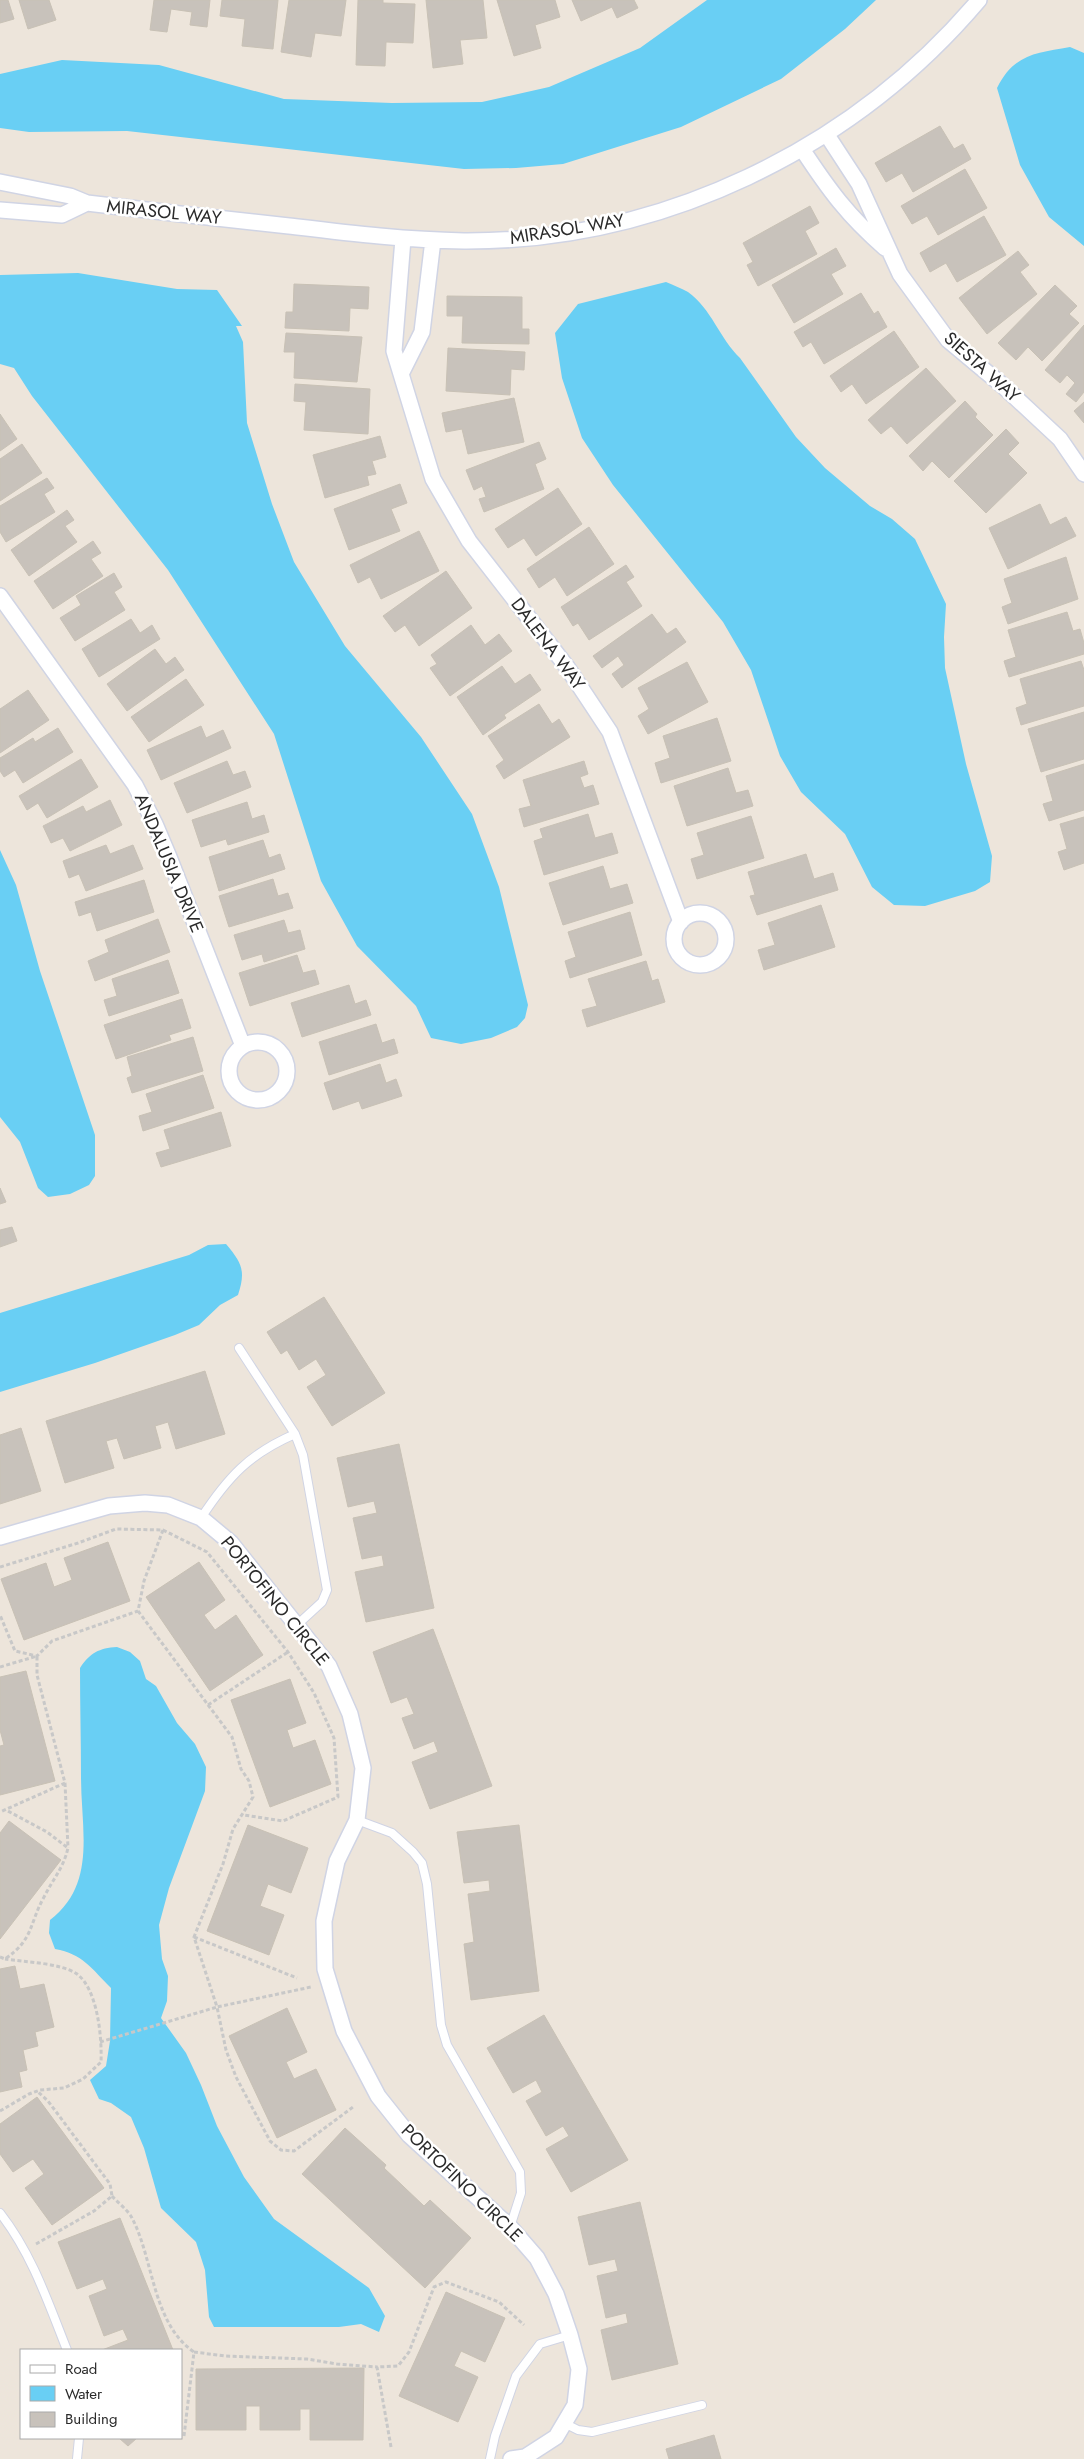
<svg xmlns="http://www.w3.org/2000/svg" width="1084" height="2459" viewBox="0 0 1084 2459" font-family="Jost,sans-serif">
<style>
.water{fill:#69cff4}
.building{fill:#c8c2bb;stroke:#c8c1b5}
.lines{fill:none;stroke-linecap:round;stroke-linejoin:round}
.service-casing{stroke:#d0d4e4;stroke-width:10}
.minor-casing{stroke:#d0d4e4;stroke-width:18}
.path{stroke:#c8c8c8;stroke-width:3;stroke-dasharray:4 2.5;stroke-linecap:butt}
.service{stroke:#fff;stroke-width:8}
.minor{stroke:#fff;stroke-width:15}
.labels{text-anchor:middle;stroke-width:5;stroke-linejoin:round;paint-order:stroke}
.street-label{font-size:18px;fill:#2a2a2a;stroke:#fff}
</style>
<rect width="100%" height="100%" fill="#ede5db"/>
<path class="water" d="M707,0H876L845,29L781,79L681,127L563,164L516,168L464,169L127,131L29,132L0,128V74L62,60L159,65L284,99L392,103L482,102L549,87L640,48Z
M1070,47L1084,53V246L1049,217L1020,165L997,88C1014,54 1036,53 1070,47Z
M78,273L177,289L217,290L242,326H236L243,342L247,423L272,504L294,562L345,646L421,737L472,814L499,887L528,1005L525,1018L517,1027L491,1038L461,1044L431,1038L416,1006L357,946L321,881L274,734L168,570L32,396L14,368L0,364V275Z
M666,282C673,285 681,288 688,292C711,308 720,339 740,358L796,437L825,468L870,506L892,519L915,539L946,604L944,637L945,668L966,764L992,856L990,882L975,891L925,906L894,905L872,887L845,834L801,792L780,756L751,670L723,622L613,485L582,438L562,378L555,333L578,304Z
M0,850L16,885L40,971L95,1135V1176L89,1185L70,1194L48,1197L38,1188L20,1142L0,1117Z
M226,1244C242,1263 246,1271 238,1295L220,1305L199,1325L175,1335L95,1363L0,1392V1313L189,1255L208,1245Z
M117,1647L130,1652L140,1661L146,1679L156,1686L177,1723L195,1744L206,1767L205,1791L169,1888L159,1925L162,1959L168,1976L167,2001L161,2018L186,2053L201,2085L217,2126L244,2177L274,2219L369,2288L385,2316L379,2332L361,2324L339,2327H214L209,2317L205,2270L196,2242L161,2208L144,2148L131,2117L111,2103L99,2099L90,2080L106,2066L110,2041L111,1988C91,1968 83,1954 55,1949L49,1933L50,1920C97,1884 81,1829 81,1778C81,1742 80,1705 80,1668C90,1653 99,1648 117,1647Z"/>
<path class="building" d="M0,0H8L14,19L0,23Z
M19,0H49L56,20L28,29Z
M154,0H210L207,27L190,25L192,12L171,9L167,32L150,30Z
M222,0H278L273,49L242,46L245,19L220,16Z
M289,0H346L341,36L315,33L311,57L281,52Z
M358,0H383V3L415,4L413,43L386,42L385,66L356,65Z
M426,0H483L487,38L460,40L463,64L433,68Z
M497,0H555L560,17L535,25L541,48L514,56Z
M572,0H634L638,8L617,18L612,7L581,21Z
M940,126L954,149L963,144L971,159L913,192L902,173L886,182L875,163Z
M965,169L987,208L938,235L927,216L912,224L901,206Z
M810,206L819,223L805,231L817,254L758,286L747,265L753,262L743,243Z
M984,216L1006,255L957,282L946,263L930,272L920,253Z
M836,248L846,266L831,274L843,294L794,323L772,285Z
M1018,251L1029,265L1020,272L1037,294L987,334L959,298Z
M294,284L369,287L368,309L350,308L349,331L285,328L286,312H293Z
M1055,285L1077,306L1069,314L1079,323L1042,361L1028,347L1016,360L998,343Z
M861,293L874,314L878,311L887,327L824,364L811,342L803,347L794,332Z
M447,296L522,297V329H529V344L462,343L463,316H447Z
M1084,325V392L1076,402L1066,394L1075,383L1067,375L1060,383L1045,370Z
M894,331L919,367L866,404L852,384L841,392L830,376Z
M286,333L362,337L357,382L294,378L295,352H284Z
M448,348L525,352L524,370L511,369L510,395L446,391Z
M926,368L956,401L907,444L891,426L881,434L868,420Z
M295,384L370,389L368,434L304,430L306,402L294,401Z
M514,398L524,442L468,454L462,429L446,432L442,413Z
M965,401L977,414L975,417L993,435L949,478L932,461L923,471L909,456Z
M1084,402V423L1074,411Z
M0,414L17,439L0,451Z
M1006,429L1019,443L1008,454L1027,473L986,513L954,481Z
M380,436L386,457L372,461L376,474L367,476L369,485L325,498L313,455Z
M539,442L546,459L535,464L544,489L484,512L479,499L486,497L482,486L474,490L466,470Z
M22,444L42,473L0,501V459Z
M47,478L54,488L44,494L55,512L6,542L0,532V506Z
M400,484L407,503L391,509L400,531L349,550L334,509Z
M558,488L582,524L536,556L524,538L508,548L495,529Z
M1040,504L1050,525L1066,517L1076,536L1008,569L989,528Z
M67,510L74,520L65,526L77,542L29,576L11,550Z
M589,527L614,564L567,596L555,577L539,588L527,569Z
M419,531L439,571L381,599L370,577L358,583L350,565Z
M93,541L101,553L91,559L103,576L53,609L34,581Z
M1066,557L1078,599L1008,624L1002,607L1012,603L1004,579Z
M626,565L634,577L626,582L642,606L589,640L578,623L573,626L561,607Z
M446,571L472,608L419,646L405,625L395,632L383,616Z
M114,573L122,587L114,592L125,610L75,641L60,618L81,605L76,596Z
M1067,612L1073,631L1080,629L1084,643V654L1009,677L1004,661L1016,657L1008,630Z
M652,614L667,634L676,628L686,642L622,688L612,674L624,665L618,656L602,668L593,656Z
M131,619L140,633L152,625L160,639L99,677L82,649Z
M471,625L485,645L499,634L512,651L450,696L430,668L437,664L431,655Z
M155,649L166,664L175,657L184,670L127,711L107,684Z
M1081,661L1084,670V706L1021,725L1016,708L1027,704L1020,679Z
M687,662L708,702L648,734L638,716L649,709L638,688Z
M502,666L515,684L530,674L541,690L504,715L506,718L483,735L457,697Z
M186,679L204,705L149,742L131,717Z
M28,690L49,720L0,753V709Z
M539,704L552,724L559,719L570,737L504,779L496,766L504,760L488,736Z
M1084,712V759L1041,772L1028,729Z
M717,718L731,761L661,783L655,763L670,758L663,736Z
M201,726L206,738L223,730L231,748L161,780L147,750Z
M58,728L73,752L23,783L15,770L4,777L0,771V758L33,738L35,742Z
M81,759L98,787L47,818L38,803L27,810L19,796Z
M227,761L233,775L245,771L251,787L187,813L174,783Z
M584,761L588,774L580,777L584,788L593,785L599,804L524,827L519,809L531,806L523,780Z
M1084,764V810L1049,821L1043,804L1053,801L1046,776Z
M728,768L736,793L748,790L753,806L687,826L674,786Z
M110,800L122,825L70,851L63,838L51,843L43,826L83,806L86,812Z
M247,802L252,819L264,815L269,832L228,845L226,839L201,847L192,820Z
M588,814L595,838L612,833L618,853L544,875L534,841L543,838L540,829Z
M751,816L764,858L697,879L691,859L704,855L697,833Z
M1084,817V863L1064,870L1058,852L1067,849L1060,824Z
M263,840L269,858L280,854L285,869L219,891L209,857Z
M106,845L110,854L133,845L143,869L86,891L79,874L69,878L63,861Z
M806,854L814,879L833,873L838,890L757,915L750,896L755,895L748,872Z
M603,866L610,889L627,884L633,903L563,925L549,883Z
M273,879L278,896L288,893L293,908L229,927L219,896Z
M144,880L154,912L97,931L91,912L79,916L75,902Z
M821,905L835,947L764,970L758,950L775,945L768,923Z
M630,912L642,955L570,978L565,961L576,957L568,932Z
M158,919L170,952L95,981L88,961L109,952L105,940Z
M284,920L288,933L300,930L305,949L264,962L262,954L242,960L234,935Z
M297,955L303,973L315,970L319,984L250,1006L239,973Z
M168,960L179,993L109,1016L104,1000L117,996L112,979Z
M646,961L652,981L658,979L665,1002L587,1027L582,1010L597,1006L588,979Z
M349,985L355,1004L366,1000L371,1015L302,1037L291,1003Z
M182,999L191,1028L169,1035L171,1040L116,1059L104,1025Z
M376,1024L382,1043L394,1039L398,1053L329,1075L319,1042Z
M193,1037L203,1071L132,1093L127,1078L132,1076L127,1057Z
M380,1064L386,1083L396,1079L402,1096L362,1109L359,1101L333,1110L324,1083Z
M203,1075L214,1108L143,1131L139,1116L152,1112L146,1094Z
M221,1112L231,1146L161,1167L156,1153L170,1149L164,1130Z
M0,1188L6,1202L0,1204Z
M12,1227L17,1241L0,1247V1230Z
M324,1297L385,1393L332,1426L307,1387L326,1375L316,1359L299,1370L287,1350L281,1354L267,1332Z
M205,1371L225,1434L176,1449L168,1422L155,1426L161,1448L124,1459L117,1438L106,1441L114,1468L65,1483L46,1421Z
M21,1428L41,1491L0,1504V1435Z
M399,1444L434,1608L366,1622L355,1572L384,1566L382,1555L362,1559L353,1518L377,1513L374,1501L348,1507L337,1458Z
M108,1542L130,1601L24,1640L1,1579L46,1563L54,1587L72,1580L64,1558Z
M199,1562L225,1600L204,1615L215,1630L236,1615L263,1655L210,1691L146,1597Z
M433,1629L492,1786L430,1809L412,1762L438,1752L434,1741L414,1749L402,1718L414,1714L407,1697L391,1703L373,1652Z
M26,1671L55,1781L0,1795V1746L4,1745L0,1730V1677Z
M290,1679L306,1723L287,1730L293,1748L315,1740L331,1784L270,1807L231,1700Z
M9,1821L61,1860L0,1939V1833Z
M248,1825L308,1848L291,1893L268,1884L260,1906L284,1915L269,1955L207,1931Z
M519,1825L539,1991L471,2000L464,1944L474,1942L468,1894L490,1891L489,1880L464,1883L457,1832Z
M15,1966L20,1989L44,1984L54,2027L35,2032L38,2046L23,2050L27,2070L19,2072L22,2087L0,2092V1969Z
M287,2008L307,2052L286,2062L294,2079L316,2069L336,2110L277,2138L229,2036Z
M544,2015L628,2160L571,2192L546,2149L569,2136L563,2126L546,2136L526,2101L542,2092L536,2080L513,2093L487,2048Z
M37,2097L104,2188L52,2225L25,2188L44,2174L33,2159L13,2172L0,2154V2124Z
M345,2128L386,2165L384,2168L424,2206L430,2200L471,2238L425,2288L302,2174Z
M640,2202L678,2364L612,2380L601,2330L628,2323L626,2313L606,2318L597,2276L618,2271L615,2259L589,2265L578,2217Z
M120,2218L173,2350H102L128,2340L123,2329L104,2336L89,2296L107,2289L103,2279L77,2289L58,2242Z
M446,2292L505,2318L485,2362L461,2351L454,2366L478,2377L458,2422L399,2396Z
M364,2368L363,2440H310V2409H300V2430H260V2406H246V2430H196V2369Z
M714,2435L721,2459H669L666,2449Z
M119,2438H137L128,2446Z"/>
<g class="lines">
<g class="service-casing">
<path id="service" d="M239,1348L295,1434L303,1455L327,1590L322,1602L298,1624
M201,1518C228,1477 249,1454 295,1434
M357,1820L392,1833L413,1852L422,1863L427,1884L441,2025L447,2045L520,2172L521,2193L510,2227
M0,2213C32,2254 48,2302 67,2350
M564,2423L578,2430L592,2432L702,2405
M77,2459L79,2438
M490,2459L495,2436L516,2376L540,2344L570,2335"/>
</g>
<g class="minor-casing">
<path id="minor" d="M827,135L859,184L900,274L948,340L1002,385L1060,439L1084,474
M802,149C829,190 848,216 885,248
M0,182L70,196L87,203C154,211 222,219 289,226C348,233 405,240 464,241C661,242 852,150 979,0
M0,210L62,215L87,203
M403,239L394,351L433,479L469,541L567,667L610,732L681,922
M401,374L422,332L433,240
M0,596L135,785L155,824L169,857L243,1046
M674 939a26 26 0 1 1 52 0a26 26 0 1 1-52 0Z
M229 1071a29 29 0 1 1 58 0a29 29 0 1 1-58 0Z
M0,1537L109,1506L145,1503L168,1505L201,1518L231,1543L329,1666L350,1714L363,1768L357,1820L337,1861L324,1921L325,1969L344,2031L378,2096L409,2135L510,2227L537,2258L556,2294L570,2335L579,2369L575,2405L556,2437L525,2457L511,2459"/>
</g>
<path class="path" d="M163,1530L207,1552L288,1652L314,1693L334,1738L338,1797L283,1821L244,1815
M0,1567L78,1543L116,1529L163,1530L144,1581L138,1611L52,1641L37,1656L15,1651L0,1615
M138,1611L232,1737L241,1769L249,1781L253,1797L233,1829L223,1864L194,1937L217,2007L311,1987
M0,1667L37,1656V1675L65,1783L0,1812
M208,1705L288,1652
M65,1783L68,1848
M194,1937L297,1978
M0,1957L5,1959C34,1939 29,1924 44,1897C53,1879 63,1869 68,1848L47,1832L6,1810
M100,2042L217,2007L226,2050L236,2077L270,2141L281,2150L294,2151L353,2107
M0,2111L29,2094L40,2090L64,2088L83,2079L101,2062C102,2038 98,1990 77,1974C61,1963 25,1962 5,1959
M112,2196C118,2203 128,2210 132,2218C154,2260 152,2323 194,2352
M36,2244L94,2211L112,2196L110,2184L48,2101L37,2091
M184,2436L194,2352L225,2356L307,2359L337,2364L377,2367
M391,2447L377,2367L398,2366L409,2352L434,2287L446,2282L499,2302L524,2325"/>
<use href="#service" class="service"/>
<use href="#minor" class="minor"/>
</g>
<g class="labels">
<g class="street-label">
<text transform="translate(164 212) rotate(6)" y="6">MIRASOL WAY</text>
<text transform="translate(567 229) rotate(-9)" y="6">MIRASOL WAY</text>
<text transform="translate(982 367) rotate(42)" y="6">SIESTA WAY</text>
<text transform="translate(548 644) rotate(53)" y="6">DALENA WAY</text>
<text transform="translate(169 863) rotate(67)" y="6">ANDALUSIA DRIVE</text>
<text transform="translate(275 1601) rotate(51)" y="6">PORTOFINO CIRCLE</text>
<text transform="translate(462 2183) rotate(44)" y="6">PORTOFINO CIRCLE</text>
</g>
</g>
<rect x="20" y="2349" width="162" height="90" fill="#ffffff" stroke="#aaaaaa"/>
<rect x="30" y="2365" width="25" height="8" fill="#ffffff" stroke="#aaaaaa"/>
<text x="65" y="2374" font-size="15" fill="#2a2a2a">Road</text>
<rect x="30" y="2386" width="25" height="15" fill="#69cff4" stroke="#aaaaaa"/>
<text x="65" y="2399" font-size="15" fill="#2a2a2a">Water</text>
<rect x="30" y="2412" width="25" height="15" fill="#c8c2bb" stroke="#aaaaaa"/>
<text x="65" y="2424" font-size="15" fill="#2a2a2a">Building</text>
</svg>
